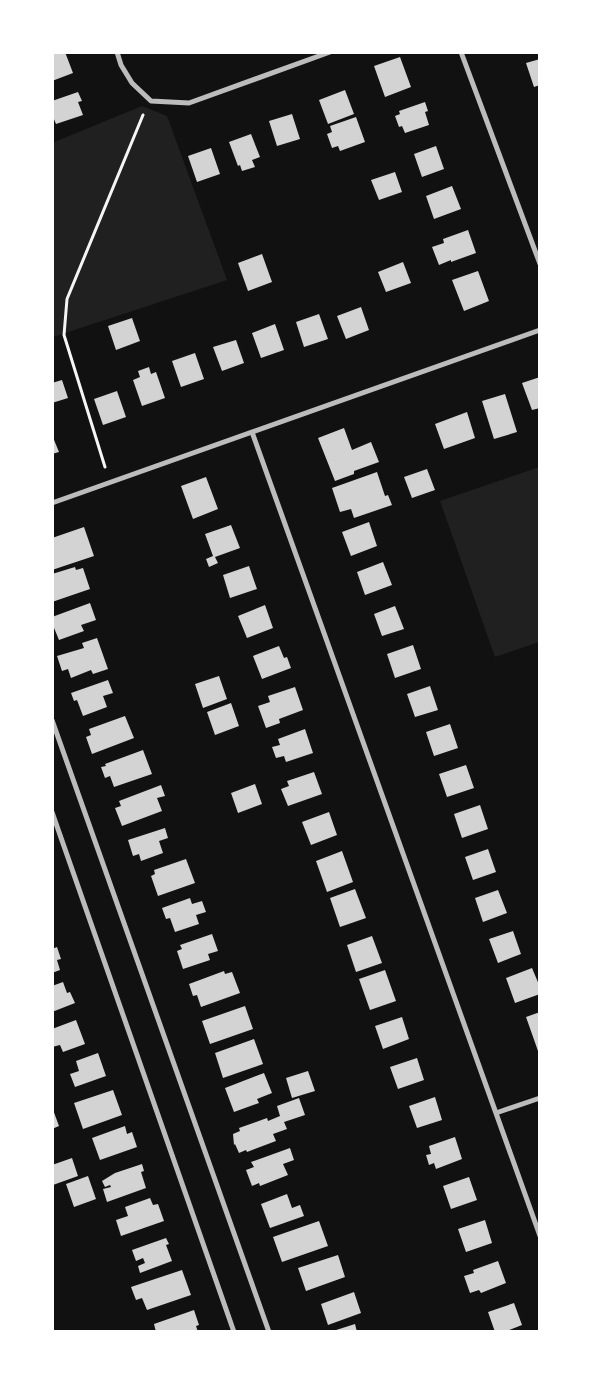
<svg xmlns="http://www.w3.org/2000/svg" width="592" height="1384" viewBox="0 0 592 1384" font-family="'Golos Text',sans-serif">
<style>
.green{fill:#202020}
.building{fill:#d3d3d3}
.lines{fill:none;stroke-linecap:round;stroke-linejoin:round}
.path{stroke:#f5f5f5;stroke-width:3}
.minor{stroke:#bcbcbc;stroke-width:5}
</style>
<rect width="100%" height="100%" fill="#111"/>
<path class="green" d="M142,106L167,116L227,280L53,337L52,143Z
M539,467V642L495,657L440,501Z"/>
<path class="building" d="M55,52H65L73,73L52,81V53Z
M400,57L411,87L385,97L374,66Z
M540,59V85L534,87L526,63Z
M345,90L354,114L328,124L319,100Z
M78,92L82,101L78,102L83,115L56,124L53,117L52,118V101Z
M425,102L428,111L425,112L429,125L405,133L402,126L399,127L395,116L400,114L399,111Z
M292,114L300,139L277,146L269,121Z
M356,117L365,142L340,151L338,146L332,148L327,134L332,132L330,126Z
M251,134L260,157L252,160L255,167L242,171L240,165L238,166L229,142Z
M436,146L444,169L422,177L414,154Z
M211,148L220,174L197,182L188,156Z
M395,172L402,192L379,200L371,180Z
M452,186L461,209L434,219L426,196Z
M468,230L476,253L451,262V260L439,265L432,247L444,243L443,239Z
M262,254L272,282L248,291L238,263Z
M403,262L411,283L386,292L378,272Z
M478,271L489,301L464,311L452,280Z
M361,307L369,330L346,339L337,316Z
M319,314L328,339L304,347L296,322Z
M132,318L140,341L116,350L108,326Z
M275,324L284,350L261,358L252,333Z
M236,340L244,363L222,371L213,347Z
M195,353L204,379L181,387L172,361Z
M149,367L151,374L156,372L165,398L142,406L133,380L140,377L138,371Z
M540,377V408L532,410L522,383Z
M62,380L68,398L52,403V383Z
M117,391L126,417L103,425L94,399Z
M505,394L517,432L494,439L482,401Z
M467,412L475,438L444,449L435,424Z
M344,428L352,450L371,442L379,462L354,471V474L335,481L318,438Z
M52,435L59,452L52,454Z
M427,469L435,490L412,498L404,477Z
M377,472L385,496L388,495L392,505L354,518L351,509L340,512L332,488Z
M206,477L218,509L193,519L181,486Z
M369,522L377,546L351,556L342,532Z
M231,525L240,548L215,557L218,563L209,567L206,559L213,556L205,534Z
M84,527L94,556L52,570V538Z
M383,562L392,585L365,595L357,572Z
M249,566L257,589L230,598L223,575Z
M75,567L76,570L83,568L90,589L52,602V574Z
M90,603L96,620L81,625L84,631L59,640L52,623V617Z
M265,605L273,628L247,638L238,616Z
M395,606L404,629L382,636L374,614Z
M97,638L108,669L93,674L91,670L71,678L68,669L62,671L57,656L84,648L82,643Z
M413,645L421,669L395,678L387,654Z
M279,646L284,658L287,657L291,668L262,679L253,656Z
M219,676L227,699L203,708L195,684Z
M108,680L113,693L103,696L107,707L83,716L77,700L74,701L71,693Z
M430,686L438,710L415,717L407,694Z
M295,687L303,710L279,719L280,723L266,728L258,706L270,702L268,696Z
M231,703L239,726L215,735L207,712Z
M125,716L134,738L92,754L86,737L91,735L89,729Z
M450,724L458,748L434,756L426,732Z
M305,729L313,753L286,762L284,756L276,758L272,747L280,745L278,739Z
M143,750L152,774L114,787L110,776L105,778L101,767L106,766L105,764Z
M466,765L474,788L447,797L439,774Z
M314,772L322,794L288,806L281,789L289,786L287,781Z
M255,784L262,804L238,813L231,793Z
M161,785L165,796L157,798L162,811L122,826L115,808L121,806L119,801Z
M480,805L488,829L462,838L454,814Z
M329,812L337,835L311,845L302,822Z
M165,828L168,838L159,841L163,853L141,861L139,854L133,856L128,840Z
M488,849L496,872L473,880L465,857Z
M342,851L353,882L327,892L316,861Z
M186,859L195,883L158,896L151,876L155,874L154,870Z
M355,889L366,918L340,927L330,898Z
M498,890L507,913L483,922L475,898Z
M190,898L192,904L202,901L206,912L196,915L199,924L175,932L170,918L166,919L162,908Z
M513,931L521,954L498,963L489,939Z
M212,934L218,951L208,954L210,960L183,969L177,951L182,949L180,945Z
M372,936L382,963L356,972L347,945Z
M57,947L61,959L57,960L60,970L52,973V949Z
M532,968L540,987V994L515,1003L506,978Z
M385,970L396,1001L370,1010L359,979Z
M224,971L225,974L232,972L240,993L201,1007L197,995L193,996L189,984Z
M63,982L67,993L70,992L75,1003L52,1012V986Z
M245,1006L253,1029L210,1044L202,1021Z
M540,1012V1050L538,1051L526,1017Z
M402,1017L409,1039L383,1049L375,1026Z
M76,1020L85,1044L63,1052L60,1045L52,1047V1029Z
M254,1039L263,1064L223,1078L215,1053Z
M98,1053L106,1076L75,1087L70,1074L79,1071L76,1061Z
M417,1058L424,1080L398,1089L390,1067Z
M308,1071L315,1091L292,1098L286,1078Z
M264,1073L272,1093L257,1099L259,1103L234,1112L225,1088Z
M113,1090L122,1115L83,1129L74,1103Z
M435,1097L442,1120L417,1128L409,1106Z
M299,1098L305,1115L284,1122L287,1129L273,1134L276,1141L247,1152L246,1150L239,1153L235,1144L234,1145L233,1134L240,1131L239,1128L267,1118L268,1121L280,1116L277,1106Z
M52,1107L59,1126L52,1129Z
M125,1126L127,1134L132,1132L137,1147L100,1160L92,1138Z
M455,1137L462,1159L436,1169L434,1163L429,1165L426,1155L431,1154L429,1146Z
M290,1148L294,1160L283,1164L288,1175L260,1186L259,1183L252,1186L246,1170L254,1167L251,1162Z
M72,1158L78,1176L53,1185L52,1165Z
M142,1164L144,1171L141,1172L146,1188L107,1202L103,1189L111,1187L110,1185L105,1187L102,1181L115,1173Z
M88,1176L96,1199L74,1207L66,1184Z
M469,1177L477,1200L451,1209L443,1186Z
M287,1194L292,1208L300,1205L304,1216L270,1228L261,1204Z
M150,1198L153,1205L158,1204L164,1221L121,1236L116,1220L128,1216L125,1207Z
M485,1220L492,1243L466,1252L458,1229Z
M319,1221L328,1246L282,1262L273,1237Z
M166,1238L169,1244L166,1245L172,1261L140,1273L138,1266L145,1263L143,1258L136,1261L132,1250Z
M338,1255L345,1277L306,1291L298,1268Z
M498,1261L506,1283L481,1293L479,1290L470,1293L464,1276L474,1273L473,1270Z
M182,1270L191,1295L147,1310L142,1298L136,1300L131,1287Z
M354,1292L361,1313L328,1325L321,1304Z
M514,1303L522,1325L504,1332H495L488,1312Z
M194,1310L199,1325L196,1326L198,1332H156L154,1324Z
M355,1324L357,1332H333V1331Z"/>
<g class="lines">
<path class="path" d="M105,467L64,335L67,299L143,115"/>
<path class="minor" d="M117,52L121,65L132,83L151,101L189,103L330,52
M461,52L540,264
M252,432L540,1236
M52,503L540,330
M52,720L269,1332
M52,812L234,1332
M496,1113L540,1098"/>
</g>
<rect width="592" height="1384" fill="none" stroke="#ffffff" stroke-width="108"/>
</svg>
